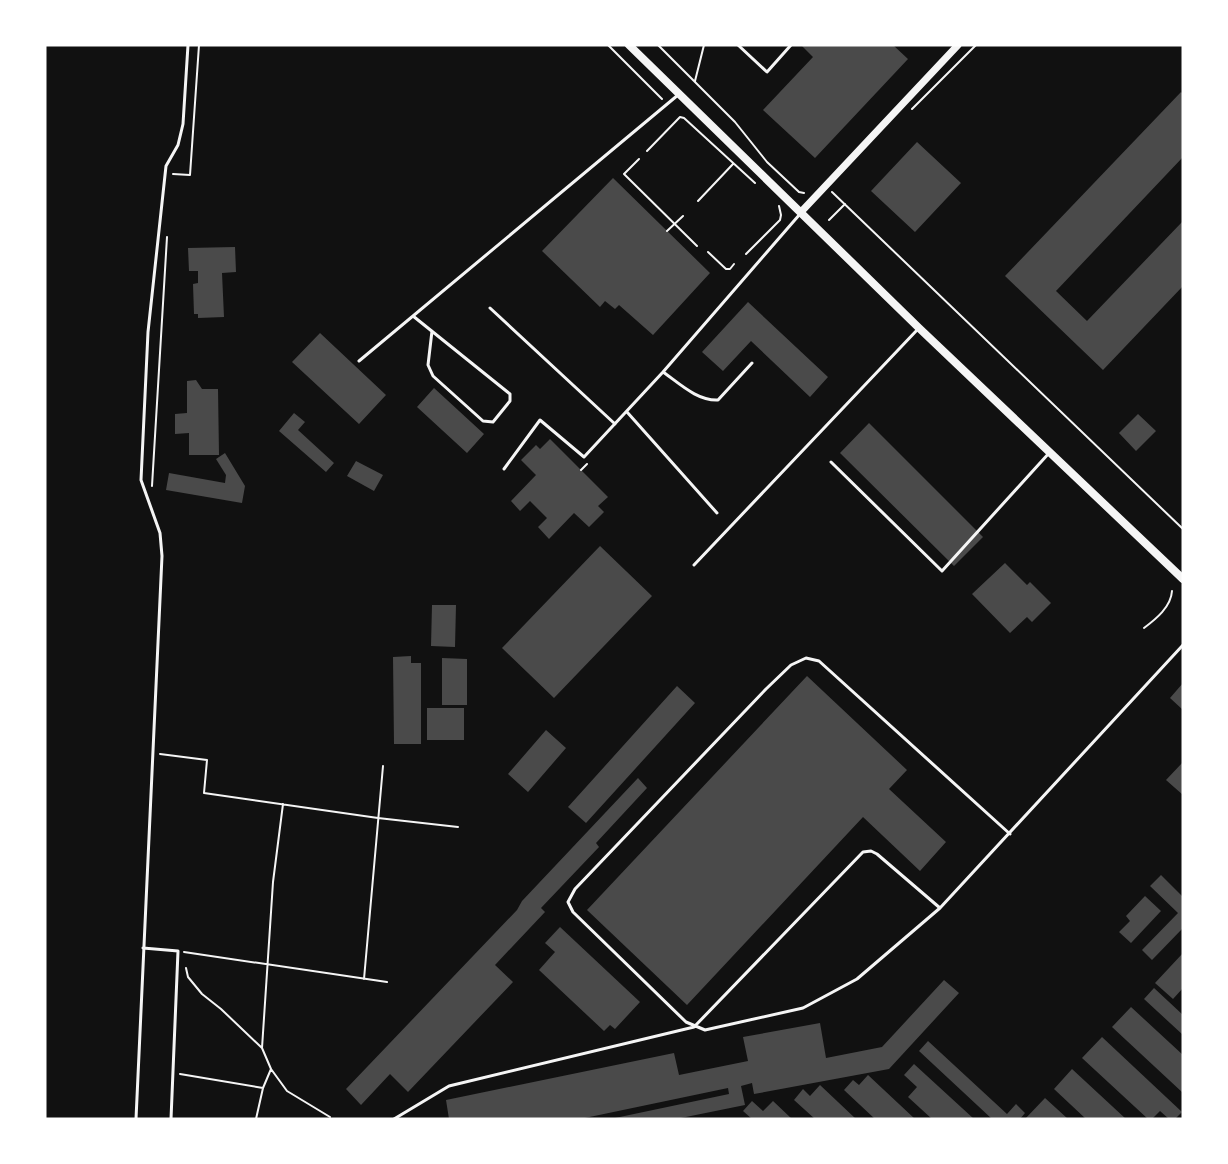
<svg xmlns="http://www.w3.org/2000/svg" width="1228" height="1164" viewBox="0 0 1228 1164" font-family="Mulish,sans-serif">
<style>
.building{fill:#4a4a4a}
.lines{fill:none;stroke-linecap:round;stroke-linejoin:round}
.path{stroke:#f5f5f5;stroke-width:2}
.service{stroke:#f5f5f5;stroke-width:3}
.tertiary{stroke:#f5f5f5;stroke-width:7}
.secondary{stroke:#f5f5f5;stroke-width:8}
</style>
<rect width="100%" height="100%" fill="#111"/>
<path class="building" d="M803,45H893L908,59L815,158L763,110L813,57L802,46Z
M1181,92L1183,94V157L1056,291L1087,321L1183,221V286L1103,370L1005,276Z
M917,142L961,183L915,232L871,191Z
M613,178L710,273L653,335L619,305L615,309L605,301L600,307L542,251Z
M235,247L236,272L222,273L224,317L198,318V314H194L193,284L198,283V271H189L188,248Z
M748,302L828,377L810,397L751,341L723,371L702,352Z
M320,333L386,395L359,424L292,362Z
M196,380L202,389H218L219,455H189V433L175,434V414L187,413V381Z
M434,388L484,434L467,453L417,407Z
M294,413L305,422L298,430L334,463L326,472L279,431Z
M1138,414L1156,431L1136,451L1119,433Z
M869,423L983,537L954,566L840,453Z
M550,439L608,497L598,506L604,512L589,527L574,513L549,539L538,527L547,518L530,501L520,511L511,501L536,475L521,460L536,445L540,449Z
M225,453L245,486L242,503L166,490L169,473L225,483L226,475L216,459Z
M356,461L383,475L374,491L347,476Z
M600,546L652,596L554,698L502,648Z
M1005,563L1027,585L1030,582L1051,603L1032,622L1027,617L1010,633L972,594Z
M432,605H456L455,647L431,646Z
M411,656V663H421V744H394L393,657Z
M442,658L467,659V705H442Z
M807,676L907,770L889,789L946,842L920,871L863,817L687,1005L587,910Z
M1183,683V710L1170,698Z
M677,686L695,703L586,823L568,807Z
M427,708H464V740H427Z
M546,730L566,748L528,792L508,774Z
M1183,762V795L1166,780Z
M638,778L647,788L596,843L599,847L541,908L545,912L495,965L513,982L408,1092L390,1074L361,1105L346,1089L517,910L522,901Z
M1161,875L1183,897V928L1152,960L1142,950L1178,913L1150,886Z
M1145,896L1161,911L1131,943L1119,932L1130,921L1126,916Z
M560,927L640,1002L615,1029L610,1025L604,1031L539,970L555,952L545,943Z
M1183,953V988L1173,999L1155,983Z
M944,980L959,993L889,1069L754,1094L752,1083L741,1086L745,1105L676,1119L615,1118L729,1094L728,1088L580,1119H449L446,1100L674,1053L679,1075L748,1061L743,1037L820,1023L826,1058L882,1047Z
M1154,988L1183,1015V1035L1144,999Z
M1131,1007L1183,1055V1093L1112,1027Z
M1102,1037L1182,1112L1175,1119H1169L1160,1111L1152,1119H1148L1082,1058Z
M928,1041L1007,1114L1016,1104L1025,1113L1020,1119H992L919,1051Z
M914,1064L974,1119H932L908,1097L917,1087L904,1075Z
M1072,1069L1126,1119H1086L1054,1089Z
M868,1075L915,1119H875L844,1090L853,1080L859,1085Z
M820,1085L856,1119H815L794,1100L803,1089L810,1096Z
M1045,1098L1068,1119H1025Z
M752,1101L763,1111L773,1101L792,1119H752L743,1111Z"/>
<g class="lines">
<path class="path" d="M608,45L662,99
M658,45L735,122L767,162L799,192L804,193
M695,81L704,45
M912,109L976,45
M647,151L680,117L684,118L755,183
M639,159L624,174L697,246
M173,174L190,175L199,45
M832,192L1183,529
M698,201L733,164
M829,220L845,204
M667,231L683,216
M708,252L726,269H730L734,264
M746,254L780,220L781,215L779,206
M581,470L587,464
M152,486L167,237
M1144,628C1156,619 1171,607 1172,591
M160,754L207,760L204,793L378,818L458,827
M184,952L387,982
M186,968L188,977L202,994L221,1009L262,1048L271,1069L287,1091L330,1117
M364,979L383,766
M262,1048L273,882L283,804
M180,1074L263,1088
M256,1119L263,1088L271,1069"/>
<path class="service" d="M738,45L767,72L791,45
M490,308L615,424
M413,316L510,394V401L493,422L483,421L433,376L428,365L432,331
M359,361L678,95
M663,372C679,383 697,401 718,400L752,363
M627,412L717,513
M831,462L942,571L1050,452
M504,469L540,420L584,457L663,372L800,214
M694,565L918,329
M1010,834L819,661L806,658L791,665L766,689L575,889L568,902L573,912L686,1022L705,1030L803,1008L857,979L940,908L1183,645
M143,948L178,951L171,1119
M136,1119L162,556L160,533L141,480L148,332L166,166L178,145L183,124L188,45
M394,1119L449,1086L694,1027L863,852L871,851L877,854L940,908"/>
<path class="tertiary" d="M801,212L958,45"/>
<path class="secondary" d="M629,45L919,328L1183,579"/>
</g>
<rect width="1228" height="1164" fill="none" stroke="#ffffff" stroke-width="93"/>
</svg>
